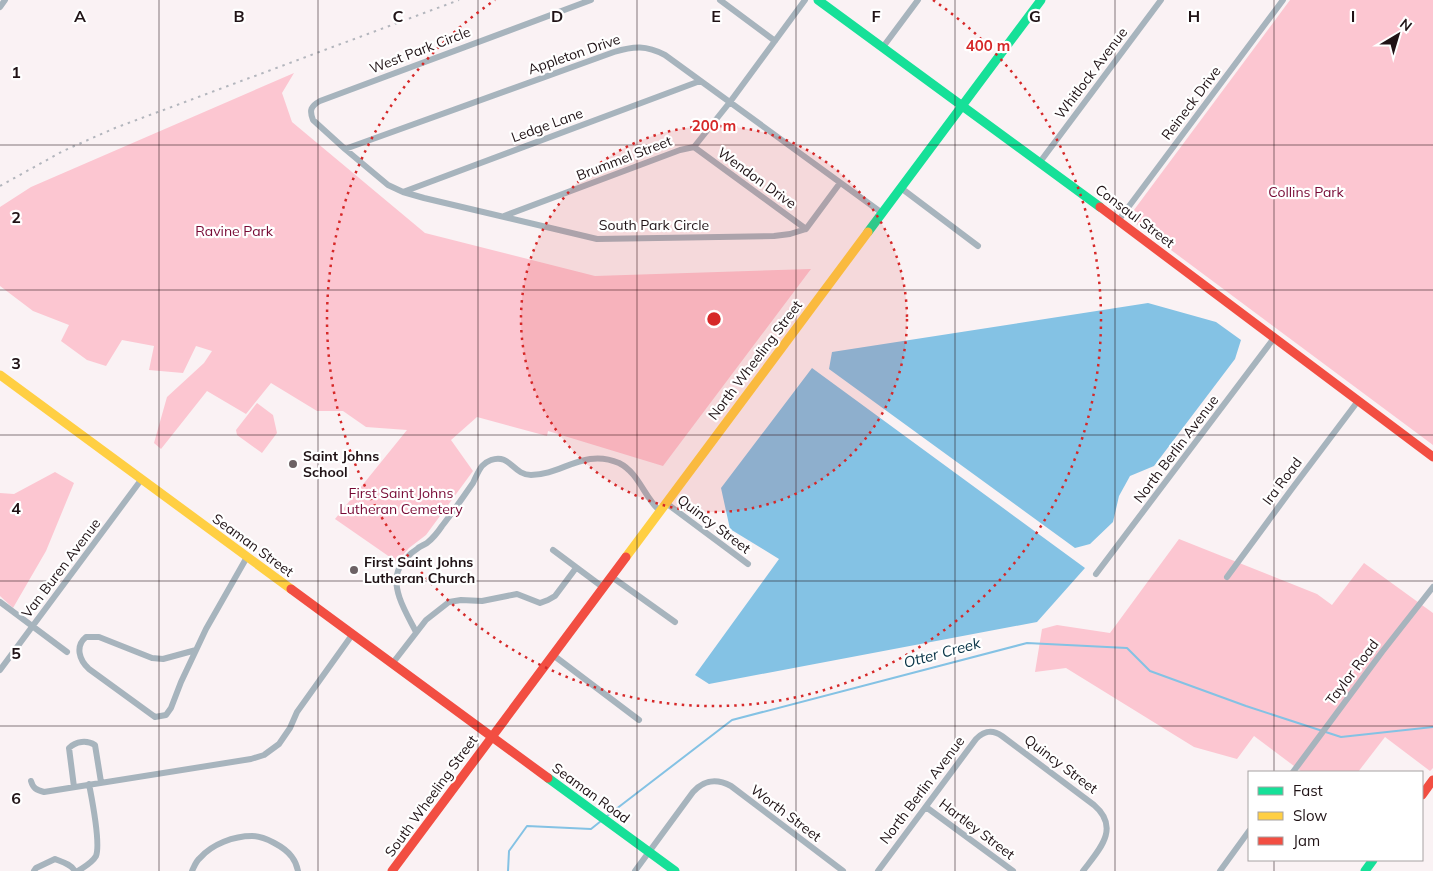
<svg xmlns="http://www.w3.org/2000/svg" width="1433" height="871" viewBox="0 0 1433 871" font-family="Mulish,sans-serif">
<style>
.green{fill:#fcc6d1}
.water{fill:#84c2e4}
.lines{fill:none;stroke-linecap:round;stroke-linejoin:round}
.stream{stroke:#84c2e4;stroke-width:2}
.street{stroke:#a7b4bd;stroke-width:6}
.fast{stroke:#16e098;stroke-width:9}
.slow{stroke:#ffcf43;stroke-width:9}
.jam{stroke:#f24e42;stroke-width:9}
.rail{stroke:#b3b6bd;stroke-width:2;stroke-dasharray:2.5 5;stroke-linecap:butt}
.grid{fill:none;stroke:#201316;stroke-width:1;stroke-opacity:0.55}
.ring{fill:none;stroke:#d62828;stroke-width:2.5;stroke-dasharray:2.5 5}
.poi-dot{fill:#6c6164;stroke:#fff;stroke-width:2}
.labels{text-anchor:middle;stroke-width:4.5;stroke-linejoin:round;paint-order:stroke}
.street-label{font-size:14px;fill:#201316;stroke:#fff}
.park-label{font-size:14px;fill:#770934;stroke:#fff}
.poi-label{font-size:14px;font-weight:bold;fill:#201316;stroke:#fff;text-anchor:start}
.water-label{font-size:15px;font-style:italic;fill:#083346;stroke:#fff}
.grid-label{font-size:16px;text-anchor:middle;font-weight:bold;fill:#201316;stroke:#fff;stroke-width:4.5;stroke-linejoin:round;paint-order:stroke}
.centre{fill:#d62828;stroke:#fff;stroke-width:2.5}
.ring-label{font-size:15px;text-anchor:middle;font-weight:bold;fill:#d62828;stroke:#fff;stroke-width:4.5;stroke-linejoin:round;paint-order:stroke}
</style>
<rect width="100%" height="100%" fill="#faf2f4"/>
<path class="green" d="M1290,0H1433V445L1128,218Z
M294,73L282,93L292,122L425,233L595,276L811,269L663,466L548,431L547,436L477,417L451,440L473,471L426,535L409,548L397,562L335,519L407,430L366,427L343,411H317L271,383L246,414L207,391L161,449L154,443L167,397L204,363L212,351L196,346L183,373L149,370L154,346L122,340L106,366L87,360L61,341L69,325L33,311L0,286V207L31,187Z
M257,403L273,415L277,433L262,453L237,435L236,430Z
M55,472L74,483L46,551L13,608L0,596V493L14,494Z
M1179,539L1317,594L1332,605L1364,563L1433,613V768L1430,771L1385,737L1358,772H1302L1254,736L1237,759L1194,747L1066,668L1035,672L1042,629L1057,625L1110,633Z"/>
<path class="water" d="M1148,303L1216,322L1241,340L1235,359L1154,466L1130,476L1119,496L1113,522L1090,544L1075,548L829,369L832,352Z
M812,368L1085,568L1037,622L709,684L695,675L779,559L730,529L721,488Z"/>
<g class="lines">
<path class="stream" d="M607,816L732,720L1027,643L1127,648L1150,671L1246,706L1341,737L1433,727
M508,871L509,851L527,826L591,829L601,821"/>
<path class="street" d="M591,0L320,101C311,106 309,110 313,120L345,149L388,185L403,192L424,198L597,239L774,236L790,234L806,229L840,183
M720,0L775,41
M0,7L5,0
M883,47L918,0
M694,147L806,229
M345,149L614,52C634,46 646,45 665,55L882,213
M1040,162L1161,0
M901,188L978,246
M403,192L700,81
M504,216L680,150L694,147L730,102L805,0
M1118,221L1283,0
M666,503L748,564
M553,550L604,588
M1096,574L1274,338
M612,577L675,622
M1227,577L1291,490L1358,401
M0,602L67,652
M416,632C408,616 391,590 398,571C401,563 410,553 417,549C420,546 424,545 427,543C432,539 438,532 442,526C453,512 463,497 473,483C476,477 478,471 482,466C484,464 488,461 491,460C510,453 513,475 531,475C562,475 584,448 619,463C639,473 644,497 660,511
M196,650L163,659L152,658L99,637H86C75,646 79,660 89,669L155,717L166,715L171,708L181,682L206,629L247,557
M553,655L639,720
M392,664L426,620L449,602L461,600L482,601L517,594L540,603L548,600L555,596L576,568
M0,670L141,480
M1293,772L1382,652L1433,587
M31,781C33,788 36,790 44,792L251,759L264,755L279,744L290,728L297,712L352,635
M74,787L69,748C76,741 87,740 95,745L101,782
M926,807L1013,871
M34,871L36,868L55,859C62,862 71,864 75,871
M78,871C84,867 92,863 96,856C101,843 92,800 89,784
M192,871C194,867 196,861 200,858C212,844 234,836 252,836C264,836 285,847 292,857C295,861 297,866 298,871
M635,871L693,792C704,780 716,778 731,786L843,871
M878,871L976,739C984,731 992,729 1002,736L1094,805C1121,828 1099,850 1083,871
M1220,871L1249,831"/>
<path class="fast" d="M818,0L1100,207
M868,232L1041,0
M548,778L675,871
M1365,871L1373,860"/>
<path class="slow" d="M0,375L291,589
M626,557L868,232"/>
<path class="jam" d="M1100,207L1433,457
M291,589L548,778
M1422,795L1433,780
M392,871L626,557"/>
<path class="rail" d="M0,186L63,151L115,128L459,0"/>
</g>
<path class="grid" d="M159,0V871M318,0V871M478,0V871M637,0V871M796,0V871M955,0V871M1115,0V871M1274,0V772M0,145H1433M0,290H1433M0,435H1433M0,581H1433M0,726H1433M1274,860V871"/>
<circle cx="714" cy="319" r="193" fill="#d62828" fill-opacity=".12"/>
<g class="ring">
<circle cx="714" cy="319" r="193"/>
<path d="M933 0A387 387 0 1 1 495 0"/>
</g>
<g class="poi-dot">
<circle cx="293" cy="464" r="5"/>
<circle cx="354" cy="570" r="5"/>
</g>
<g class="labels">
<g class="street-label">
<text transform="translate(420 50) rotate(-21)" y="5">West Park Circle</text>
<text transform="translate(574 54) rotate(-19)" y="5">Appleton Drive</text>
<text transform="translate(1091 73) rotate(-53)" y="5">Whitlock Avenue</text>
<text transform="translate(1191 103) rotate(-53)" y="5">Reineck Drive</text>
<text transform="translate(547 125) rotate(-20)" y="5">Ledge Lane</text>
<text transform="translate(624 158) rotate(-21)" y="5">Brummel Street</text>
<text transform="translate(757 178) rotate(36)" y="5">Wendon Drive</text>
<text transform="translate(1135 216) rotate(37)" y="5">Consaul Street</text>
<text x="654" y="230">South Park Circle</text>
<text transform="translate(755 360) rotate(-53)" y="5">North Wheeling Street</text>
<text transform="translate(1176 449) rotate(-53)" y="5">North Berlin Avenue</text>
<text transform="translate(1282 481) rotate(-53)" y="5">Ira Road</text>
<text transform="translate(714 524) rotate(37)" y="5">Quincy Street</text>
<text transform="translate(253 545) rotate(36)" y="5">Seaman Street</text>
<text transform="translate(61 568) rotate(-53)" y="5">Van Buren Avenue</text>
<text transform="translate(1352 672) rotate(-53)" y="5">Taylor Road</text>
<text transform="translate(1061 764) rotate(37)" y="5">Quincy Street</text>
<text transform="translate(922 790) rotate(-53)" y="5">North Berlin Avenue</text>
<text transform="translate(591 793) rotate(36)" y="5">Seaman Road</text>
<text transform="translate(431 796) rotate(-54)" y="5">South Wheeling Street</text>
<text transform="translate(786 813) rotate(37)" y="5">Worth Street</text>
<text transform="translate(977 829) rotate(37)" y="5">Hartley Street</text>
</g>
<g class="park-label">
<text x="1306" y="197">Collins Park</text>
<text x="234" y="236">Ravine Park</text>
<text x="401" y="498">First Saint Johns<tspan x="401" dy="16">Lutheran Cemetery</tspan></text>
</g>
<g class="poi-label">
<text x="303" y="461">Saint Johns<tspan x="303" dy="16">School</tspan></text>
<text x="364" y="567">First Saint Johns<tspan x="364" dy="16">Lutheran Church</tspan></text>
</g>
<g class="water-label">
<text transform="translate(942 653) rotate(-15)" y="5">Otter Creek</text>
</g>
</g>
<g class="grid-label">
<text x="80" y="22">A</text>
<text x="239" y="22">B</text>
<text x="398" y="22">C</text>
<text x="557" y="22">D</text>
<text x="716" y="22">E</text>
<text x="876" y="22">F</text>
<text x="1035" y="22">G</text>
<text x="1194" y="22">H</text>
<text x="1353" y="22">I</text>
<text x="16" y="78">1</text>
<text x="16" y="223">2</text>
<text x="16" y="369">3</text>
<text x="16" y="514">4</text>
<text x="16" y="659">5</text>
<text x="16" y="804">6</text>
</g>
<circle cx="714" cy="319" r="8" class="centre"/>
<g class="ring-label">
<text x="988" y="51">400 m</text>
<text x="714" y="131">200 m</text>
</g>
<rect x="1248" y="771" width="175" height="90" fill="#ffffff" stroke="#a6a1a2"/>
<rect x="1258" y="787" width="25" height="8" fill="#16e098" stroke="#a6a1a2"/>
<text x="1293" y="796" font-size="15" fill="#201316">Fast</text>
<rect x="1258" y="812" width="25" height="8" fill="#ffcf43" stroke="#a6a1a2"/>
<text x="1293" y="821" font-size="15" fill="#201316">Slow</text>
<rect x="1258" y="837" width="25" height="8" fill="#f24e42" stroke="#a6a1a2"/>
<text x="1293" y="846" font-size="15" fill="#201316">Jam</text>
<g transform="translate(1398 35) rotate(38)" stroke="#ffffff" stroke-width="4" paint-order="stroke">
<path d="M0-4L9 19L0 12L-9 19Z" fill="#201316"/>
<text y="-8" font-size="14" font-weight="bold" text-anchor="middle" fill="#201316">N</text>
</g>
</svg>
